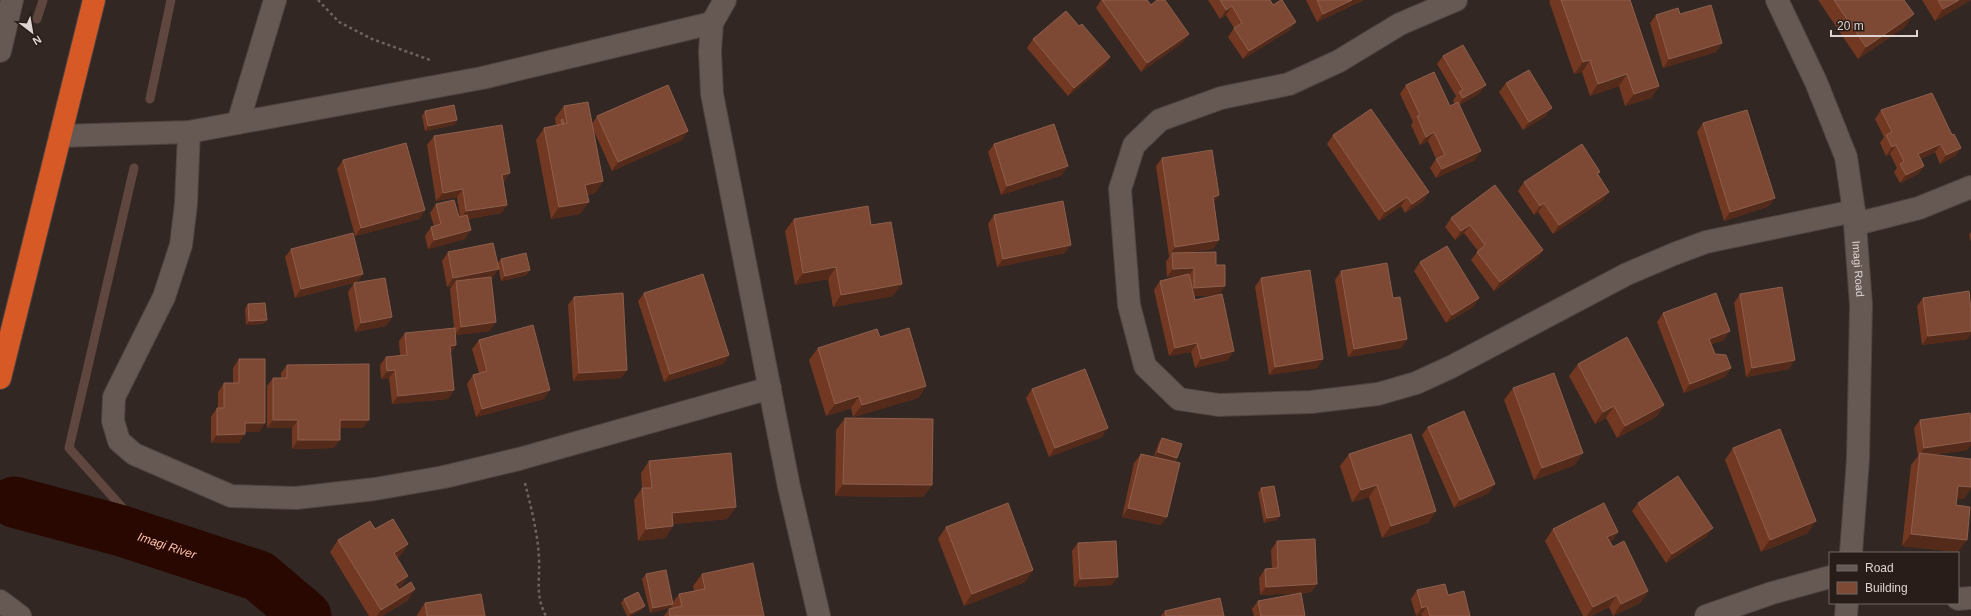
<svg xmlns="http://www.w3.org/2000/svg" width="1971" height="616" viewBox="0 0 1971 616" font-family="Helvetica,sans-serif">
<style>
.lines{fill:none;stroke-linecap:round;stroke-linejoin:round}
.stream{stroke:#5f463f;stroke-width:9}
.river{stroke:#280800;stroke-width:51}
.minor-casing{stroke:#4d4340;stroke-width:24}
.highway-casing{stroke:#4d4340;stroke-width:24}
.path{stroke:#6e6360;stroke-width:2.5;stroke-dasharray:3 3;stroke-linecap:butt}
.minor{stroke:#665853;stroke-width:22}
.highway{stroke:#d65926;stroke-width:22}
.wall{fill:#723821;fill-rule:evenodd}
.shaded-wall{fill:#542a1a}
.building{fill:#7e4934;stroke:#8d5f4d}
.labels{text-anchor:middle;stroke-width:3;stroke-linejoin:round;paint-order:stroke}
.street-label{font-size:11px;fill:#ded5d3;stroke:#291d19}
.water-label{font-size:12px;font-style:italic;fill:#fec1ac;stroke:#291d19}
</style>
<rect width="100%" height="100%" fill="#332723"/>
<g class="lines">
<path class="stream" d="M37,19L43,0
M150,99L171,0
M122,531L128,514L69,448L134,168"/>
<path class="river" id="s1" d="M14,502L122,531L259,576L306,616"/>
<g class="minor-casing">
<g id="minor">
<path d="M725,0L712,23L710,51L712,94L789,487L819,616"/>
<path d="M1456,0L1400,24L1339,61L1289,84L1221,98L1160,120L1134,145L1120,189L1129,305L1145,366L1179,399L1219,405L1311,402L1378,394L1416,383L1451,367L1627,274L1674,254L1706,242L1854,211"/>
<path id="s2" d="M1777,0L1816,82L1846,157L1854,211L1861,305L1858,459L1851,553"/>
<path d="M0,51L12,0"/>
<path d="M238,123L275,0"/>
<path d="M189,132L186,204L181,245L164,297L114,397L113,421L119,441L134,454L231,496L296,498L375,489L444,477L519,459L770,388"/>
<path d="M60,136L189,132L482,78L712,23"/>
<path d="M1856,224L1919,208L1971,187"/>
<path d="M1958,599L1971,598"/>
<path d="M0,601L20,616"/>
<path d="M1706,616L1772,593L1830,577"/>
<path d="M1846,616L1847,603"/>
</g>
</g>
<g class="highway-casing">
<path id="highway" d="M0,378L94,0"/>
</g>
<path class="path" d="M318,0L339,22L372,39L430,60
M525,483C531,507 538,534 539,559C540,581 535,595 546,616"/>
<use href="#minor" class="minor"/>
<use href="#highway" class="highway"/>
</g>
<path class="wall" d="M1101,0H1147L1151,5L1189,34L1183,42L1141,72L1096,8Z
M1208,0H1270L1290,30L1243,59L1228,37L1234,28L1226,15L1220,19Z
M1306,0H1364L1317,22Z
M1550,0H1630L1659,86L1651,98L1625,106L1619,86L1590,96L1582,72L1574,74L1549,1Z
M1818,0H1904L1905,27L1858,59Z
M1922,0H1971L1935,21Z
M1680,14L1722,43L1716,52L1663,68L1650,23L1656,15Z
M1079,26L1110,57L1104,66L1068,96L1027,48L1033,39Z
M1443,56L1480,93L1459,105L1475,160L1436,178L1430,168L1436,159L1428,141L1420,145L1411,125L1413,122L1400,94L1406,85L1450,106L1455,104L1453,101L1456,96L1437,64Z
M1506,83L1546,116L1523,130L1499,92Z
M564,106L592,124L597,116L688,131L682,140L612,171L593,129L603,181L595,193L587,195L580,214L551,219L536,140L544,128L556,125L555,118Z
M1881,110L1952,135L1961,148L1955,156L1940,164L1935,152L1921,159L1924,166L1918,174L1900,183L1894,172L1897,168L1890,154L1886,156L1880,143L1884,137L1875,119Z
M425,111L457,120L454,125L425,131L422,116Z
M1703,123L1769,206L1724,221L1697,132Z
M1333,135L1429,192L1423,201L1405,213L1401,206L1379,221L1327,144Z
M434,136L504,182H503L507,205L501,213L468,219L465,239L428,249L425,236L431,227L434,226L430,213L436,204L459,217H460L457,197L436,201L427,145Z
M994,144L1062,175L1001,195L988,152Z
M1162,158L1219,195L1214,202L1219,240L1213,249L1190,252L1216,265L1219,294L1228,360L1195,368L1191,352L1169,356L1154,290L1160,281L1178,277H1167L1166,262L1170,255L1169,256L1156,166ZM1217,295L1195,300L1194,296Z
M343,160L425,210L419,219L355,236L337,169Z
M1600,172L1598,174L1609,192L1603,200L1553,234L1538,212L1534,215L1518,191L1524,182Z
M994,215L1065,253L997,267L988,224Z
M1451,218L1543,250L1537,258L1494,291L1471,260L1478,251L1464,233L1455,240L1445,227Z
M794,219L893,296L833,307L828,279L795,285L785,231Z
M1971,232V242L1969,235Z
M291,249L363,274L357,282L295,298L285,257Z
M448,252L498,263L501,259L527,275L501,281L498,265L493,277L491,278L490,331L456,335V345L450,354L454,390L448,399L392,404L389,378L381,379L380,365L386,357L400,355L399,341L405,333L454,328L450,289L452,286L447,287L442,261Z
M1420,262L1479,298L1473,307L1446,323L1414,271Z
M1341,271L1393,298L1407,339L1401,348L1348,357L1335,280Z
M1261,278L1323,359L1317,368L1269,375L1255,287Z
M354,283L392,317L386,326L355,332L348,292Z
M644,293L729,355L723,364L664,382L638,301Z
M1740,294L1789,369L1746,377L1734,303Z
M574,297L627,370L621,378L573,381L568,305Z
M1923,298L1968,339L1922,345L1917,306Z
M248,304L267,320L263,324L246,325L245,309Z
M1663,313L1724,340L1711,344L1715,354L1731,368L1725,377L1684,393L1657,322Z
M880,337L926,386L918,398L853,417L851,408L826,416L809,360L818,348Z
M479,340L544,399L476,417L467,384L473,375L479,373L472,349Z
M239,359L265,423L259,432H245L239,443H211V417L217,408H218V392L224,383H233V368Z
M1578,364L1664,405L1656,417L1617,438L1606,418L1595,424L1569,376Z
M287,365L363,428H340L334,448L292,449V428H267V386L273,378H281V373Z
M1513,388L1575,465L1534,480L1504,400Z
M1032,389L1102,437L1049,457L1026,398Z
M845,418L932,485L923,497L835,496L836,430Z
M1920,420L1971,422V445L1967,450L1931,455L1964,499L1957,498L1956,505L1958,552L1902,546L1911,465L1918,456L1914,428Z
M1428,427L1489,493L1454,508L1422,435Z
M1162,438L1177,458L1175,462L1161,525L1122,517L1134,463L1141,454L1162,459L1154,456L1159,442Z
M1733,448L1808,533L1761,552L1725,460Z
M1349,454L1436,511L1428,523L1382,538L1369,497L1352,502L1340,466Z
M649,461L736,507L727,519L673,524V526L665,538L638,541L634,500L642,488L641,473Z
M1261,488L1277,520L1264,523L1258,493Z
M1638,503L1707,536L1666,563L1632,511Z
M946,527L1033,570L1025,582L964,606L938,539Z
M375,529L408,544L400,556L397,558L400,588L398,589L399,590L415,589L407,601L382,616H369L330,552L338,540Z
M1553,529L1618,532L1610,543L1613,547L1648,591L1640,603L1613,616L1609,607L1591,616H1583L1545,541Z
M1277,541L1317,584L1311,592L1301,593L1305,616H1254L1252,609L1258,601L1301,593L1260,595L1259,578L1265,569H1272L1271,550Z
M1078,543L1112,585L1074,587L1072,551Z
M646,574L673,602L679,594L694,591L693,586L702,574L764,616H664L669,609H671V607L670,608L650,613L642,579Z
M1417,590L1448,595L1470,616H1422L1421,615L1416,616L1411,599Z
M624,599L642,610L630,616H627L621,603Z
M425,603L485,616H417V615Z
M1165,611L1224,616H1161Z"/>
<path class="shaded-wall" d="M1352,0H1364L1317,22L1323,14Z
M1959,0H1971L1935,21L1943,9Z
M1232,6L1226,15L1220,19L1226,10Z
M1914,14L1905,27L1858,59L1866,47Z
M1296,22L1290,30L1243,59L1249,51Z
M1189,34L1183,42L1141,72L1147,63Z
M1722,43L1716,52L1663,68L1669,59Z
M1110,57L1104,66L1068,96L1074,88Z
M1590,60L1582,72L1574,74L1583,62Z
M1627,74L1619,86L1590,96L1598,84Z
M1486,85L1480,93L1457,107L1463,98Z
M1659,86L1651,98L1625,106L1634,94Z
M1552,108L1546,116L1523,130L1529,122Z
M457,120L454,125L425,131L428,126Z
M688,131L682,140L612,171L618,162Z
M1434,132L1428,141L1420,145L1426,137Z
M1941,144L1935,152L1912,163L1918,154Z
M1896,145L1890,154L1886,156L1892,147Z
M1961,148L1955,156L1940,164L1946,155Z
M1481,151L1475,160L1436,178L1442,169Z
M1068,166L1062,175L1001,195L1007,186Z
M1924,166L1918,174L1900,183L1906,175Z
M510,173L504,182L496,183L502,175Z
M603,181L595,193L577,197L585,185Z
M463,189L457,197L436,201L443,193Z
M1429,192L1423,201L1405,213L1412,204Z
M1609,192L1603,200L1553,234L1559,225Z
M1219,195L1213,204V197Z
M1407,197L1401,206L1379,221L1385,212Z
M1775,198L1769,206L1724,221L1730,212Z
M589,202L580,214L551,219L559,207Z
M1544,203L1538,212L1534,215L1540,206Z
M507,205L501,213L460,220L466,211Z
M425,210L419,219L355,236L361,228Z
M1470,225L1464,233L1455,240L1461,231Z
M471,230L465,239L428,249L434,240Z
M1219,240L1213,249L1172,255V253L1169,256L1175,247Z
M1071,245L1065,253L997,267L1003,259Z
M1543,250L1537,258L1494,291L1500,282Z
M836,267L828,279L795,285L803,273Z
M1194,268L1188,277H1167L1173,269Z
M499,269L493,277L457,285L456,281L452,286L447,287L453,278Z
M530,270L527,275L501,281L505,276Z
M363,274L357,282L295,298L301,289Z
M902,284L893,296L833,307L841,295Z
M1225,286L1219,295L1188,296L1194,288Z
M1479,298L1473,307L1446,323L1452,315Z
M392,317L386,326L355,332L361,323Z
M267,320L263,324L246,325L249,321Z
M496,322L490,331L455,335L461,327Z
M1730,331L1724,340L1703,347L1709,339Z
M1971,331V334L1968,339L1922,345L1928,336Z
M1407,339L1401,348L1348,357L1354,349Z
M1197,343L1191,352L1169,356L1175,348Z
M456,345L450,354V346Z
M1234,351L1228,360L1195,368L1201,359Z
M729,355L723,364L664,382L670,374Z
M1323,359L1317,368L1269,375L1275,367Z
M1795,360L1789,369L1746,377L1752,368Z
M1731,368L1725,377L1684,393L1690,384Z
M395,370L389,378L381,379L387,371Z
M627,370L621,378L573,381L579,373Z
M926,386L918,398L853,417L862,405Z
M454,390L448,399L392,404L398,396Z
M550,390L544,399L476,417L482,409Z
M859,396L851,408L826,416L835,404Z
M1664,405L1656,417L1617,438L1625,426Z
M1614,406L1606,418L1595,424L1603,412Z
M273,420H298L292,428H267Z
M340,420H369L363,428H334Z
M245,423H265L259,432H239Z
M1108,428L1102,437L1049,457L1055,448Z
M245,434L239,443H211L217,435Z
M298,440H340L334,448L292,449Z
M1971,441V445L1967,450L1919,456L1920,454L1924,448Z
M1158,452L1177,458L1174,463L1154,456Z
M1583,453L1575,465L1534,480L1542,468Z
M843,484L932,485L923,497L835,496Z
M1495,484L1489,493L1454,508L1460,500Z
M1377,485L1369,497L1352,502L1361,490Z
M1958,486L1971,487V489L1964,499L1950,498Z
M736,507L727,519L664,525L672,513Z
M1128,508L1167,517L1161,525L1122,517Z
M1436,511L1428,523L1382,538L1391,526Z
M1280,516L1277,520L1264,523L1267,518Z
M1816,521L1808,533L1761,552L1770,540Z
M673,526L665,538L638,541L646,529Z
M1713,528L1707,536L1666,563L1672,554Z
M1618,532L1610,544L1607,537Z
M1911,534L1967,540L1958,552L1902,546Z
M408,544L400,556L386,565L394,553Z
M1033,570L1025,582L964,606L972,594Z
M408,576L400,588L387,596L395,584Z
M1118,577L1112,585L1074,587L1080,579Z
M1317,584L1311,592L1260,595L1266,587Z
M415,589L407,601L382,616H377L381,610Z
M1648,591L1640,603L1613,616L1621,604Z
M1617,595L1609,607L1591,616H1587L1593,607Z
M673,604L670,608L650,613L653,608Z
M645,606L642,610L630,616H629L631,613Z
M1427,606L1421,615L1416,616L1422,608Z"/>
<path class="building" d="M1102,0H1147L1151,5L1157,0H1165L1189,34L1147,63Z
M1220,0H1270L1273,5L1281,0H1282L1296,22L1249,51L1234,28L1242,23L1232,6L1226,10Z
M1317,0H1352L1323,14Z
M1561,0H1630L1659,86L1634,94L1627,74L1598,84L1590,60L1583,62Z
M1834,0H1904L1914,14L1866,47Z
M1938,0H1959L1943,9Z
M1711,5L1722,43L1669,59L1656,15L1678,8L1680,14Z
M1066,11L1079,26L1082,24L1110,57L1074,88L1033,39Z
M1463,45L1486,85L1463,98L1459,92L1463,90L1443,56Z
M1529,70L1552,108L1529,122L1506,83Z
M1434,72L1450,106L1458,102L1481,151L1442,169L1436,159L1445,155L1434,132L1426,137L1417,116L1420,115L1406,85Z
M668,85L688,131L618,162L597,116Z
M1932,93L1952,135L1954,134L1961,148L1946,155L1941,144L1918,154L1924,166L1906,175L1900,164L1904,161L1896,145L1892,147L1886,135L1892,132L1881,110Z
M588,102L603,181L585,185L589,202L559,207L544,128L567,123L564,106Z
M454,105L457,120L428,126L425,111Z
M1371,109L1429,192L1412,204L1407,197L1385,212L1333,135Z
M1747,110L1775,198L1730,212L1703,123Z
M563,119L564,124H562L561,120Z
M1054,124L1068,166L1007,186L994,144Z
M502,125L510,173L502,175L507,205L466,211L463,189L443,193L434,136Z
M406,143L425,210L361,228L343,160Z
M1582,144L1600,172L1597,173L1609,192L1559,225L1544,203L1540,206L1524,182Z
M1212,150L1219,195L1213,197L1219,240L1175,247L1162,158Z
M1495,185L1543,250L1500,282L1477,252L1485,245L1470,225L1461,231L1451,218Z
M454,200L459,217L467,215L471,230L434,240L431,227L441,224L436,204Z
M1063,201L1071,245L1003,259L994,215Z
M868,206L871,225L891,222L902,284L841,295L836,267L803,273L794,219Z
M353,233L363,274L301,289L291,249Z
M493,243L499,269L453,278L448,252Z
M1447,246L1479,298L1452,315L1420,262Z
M1216,252V265H1225V286L1194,288V268L1173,269L1172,253Z
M526,253L530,270L505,276L501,259Z
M1387,263L1393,298L1400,297L1407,339L1354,349L1341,271Z
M1310,270L1323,359L1275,367L1261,278Z
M703,274L729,355L670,374L644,293Z
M1189,274L1195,300L1222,294L1234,351L1201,359L1197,343L1175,348L1160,281Z
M491,277L496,322L461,327L456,281Z
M385,278L392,317L361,323L354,283Z
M1782,287L1795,360L1752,368L1740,294Z
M1969,291L1971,310V331L1928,336L1923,298Z
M623,293L627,370L579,373L574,297Z
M1716,293L1730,331L1709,339L1715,354L1726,355L1731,368L1690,384L1663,313Z
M265,303L267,320L249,321L248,304Z
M533,325L550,390L482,409L473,375L487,371L479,340Z
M455,328L456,345L450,346L454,390L398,396L395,370L387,371L386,357L407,355L405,333Z
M909,328L926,386L862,405L859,396L835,404L818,348L877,329L880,337Z
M1627,337L1664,405L1625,426L1614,406L1603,412L1578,364Z
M239,359H265V423H245V434L217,435V408H224V383H239Z
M369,364V420H340V440H298V420H273V378H287V365Z
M1085,369L1108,428L1055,448L1032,389Z
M1554,373L1583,453L1542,468L1513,388Z
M1464,411L1495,484L1460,500L1428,427Z
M1970,413L1971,422V441L1924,448L1920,420Z
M845,418L933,419L932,485L843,484Z
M1780,429L1816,521L1770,540L1733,448Z
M1411,434L1436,511L1391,526L1377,485L1361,490L1349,454Z
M1162,438L1182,444L1177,458L1158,452Z
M731,453L736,507L672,513L673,526L646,529L642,488H652L649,461Z
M1920,453L1971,459V487L1958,486L1956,505L1970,507L1967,540L1911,534Z
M1141,454L1180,463L1167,517L1128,508Z
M1678,476L1713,528L1672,554L1638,503Z
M1274,486L1280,516L1267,518L1261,488Z
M1008,503L1033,570L972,594L946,527Z
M1604,503L1618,532L1607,537L1613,547L1624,541L1648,591L1621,604L1617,595L1593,607L1553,529Z
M393,519L408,544L394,553L408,576L395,584L399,590L411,582L415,589L381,610L338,540L370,521L375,529Z
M1315,539L1317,584L1266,587L1265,569L1278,568L1277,541Z
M1116,541L1118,577L1080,579L1078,543Z
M753,563L764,616H670L669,609L682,606L679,594L705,589L702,574Z
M666,570L673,604L653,608L646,574Z
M1445,584L1448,595L1464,591L1470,616H1430L1427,606L1422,608L1417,590Z
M638,592L645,606L631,613L624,599Z
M1301,593L1305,616H1261L1258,601Z
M481,594L485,616H427L425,603Z
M1220,598L1224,616H1166L1165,611Z"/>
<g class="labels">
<g class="street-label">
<text dy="4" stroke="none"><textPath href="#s2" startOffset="284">Imagi Road</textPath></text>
</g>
<g class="water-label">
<text dy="4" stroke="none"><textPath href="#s1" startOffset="159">Imagi River</textPath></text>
</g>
</g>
<rect x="1829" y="552" width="130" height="52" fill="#291d19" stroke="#716763"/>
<rect x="1837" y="565" width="20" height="6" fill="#665853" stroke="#716763"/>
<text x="1865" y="572" font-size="12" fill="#ded5d3">Road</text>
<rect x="1837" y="582" width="20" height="12" fill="#7e4934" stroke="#716763"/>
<text x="1865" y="592" font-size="12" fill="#ded5d3">Building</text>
<g transform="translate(32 32) rotate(149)" stroke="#291d19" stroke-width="3" paint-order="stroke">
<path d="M0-3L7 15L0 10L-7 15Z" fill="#ded5d3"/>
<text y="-6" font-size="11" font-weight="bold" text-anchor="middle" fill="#ded5d3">N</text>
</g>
<path d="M1831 30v6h86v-6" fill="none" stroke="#ded5d3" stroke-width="2"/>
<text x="1837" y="30" font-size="12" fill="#ded5d3" stroke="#291d19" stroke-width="3" paint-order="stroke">20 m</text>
</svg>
